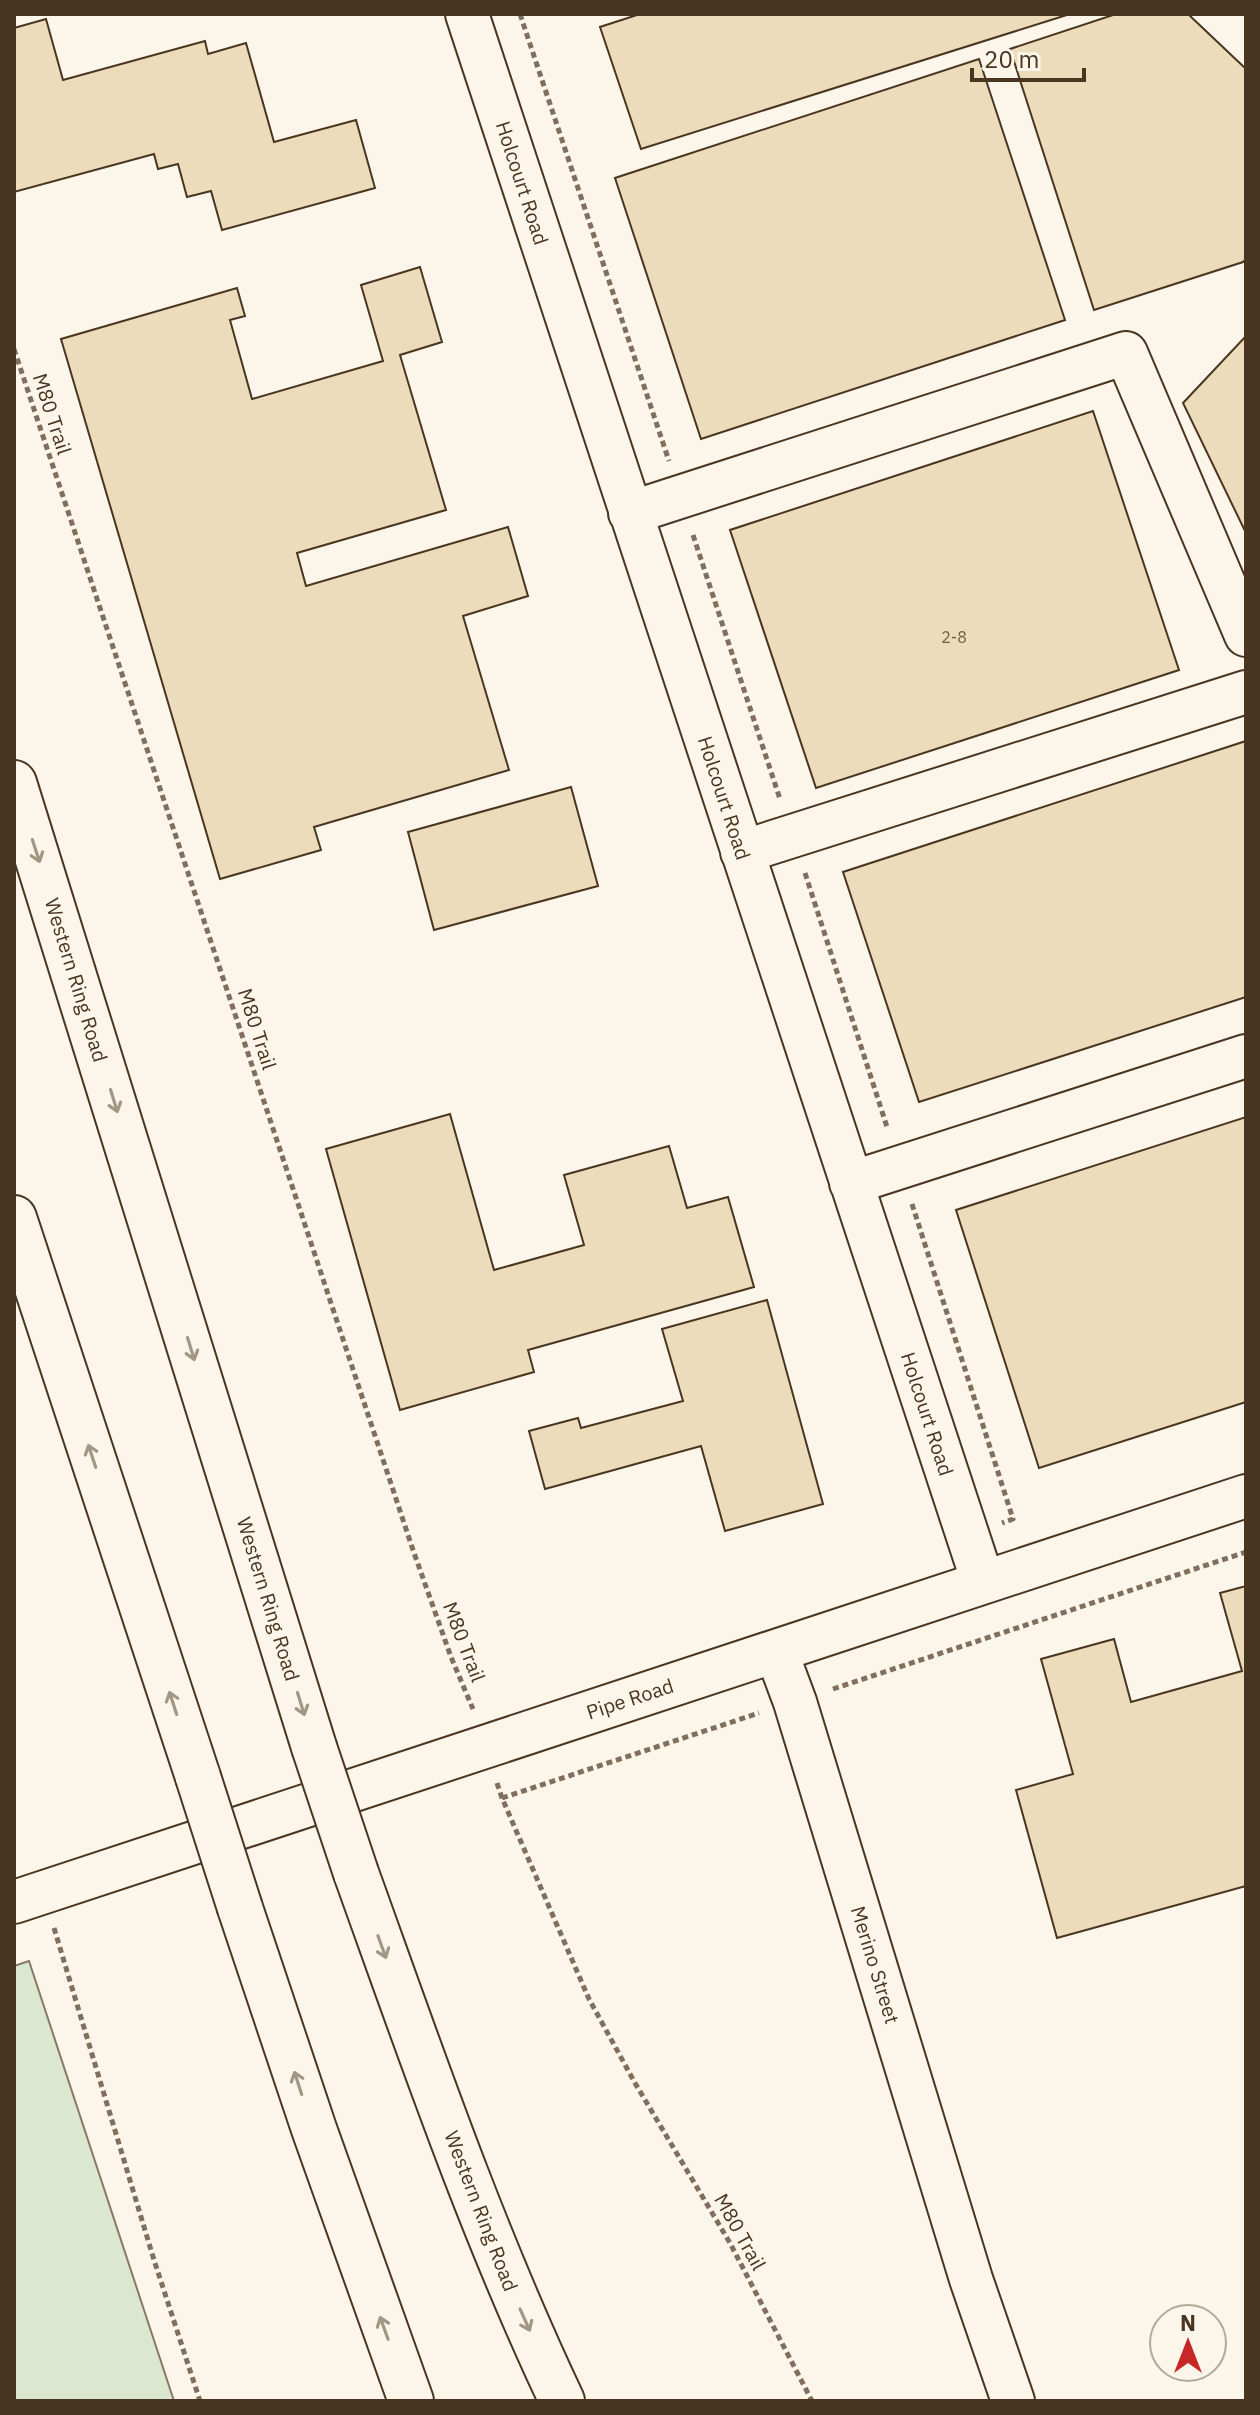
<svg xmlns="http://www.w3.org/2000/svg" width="1260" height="2415" viewBox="0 0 1260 2415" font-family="'IBM Plex Sans',sans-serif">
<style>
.green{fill:#dce7d0;stroke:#887966;stroke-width:2}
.building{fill:#ecdcbc;stroke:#4a3520;stroke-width:2}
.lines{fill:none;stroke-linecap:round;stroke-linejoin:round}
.minor-casing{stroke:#4a3520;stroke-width:46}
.highway-casing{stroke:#4a3520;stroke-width:48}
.path{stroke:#7f6f5c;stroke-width:5;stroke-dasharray:6 4;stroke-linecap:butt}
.minor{stroke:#fbf6e9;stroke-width:42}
.highway{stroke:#fbf6e9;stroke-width:44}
.highway-bridge-casing{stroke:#4a3520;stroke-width:48;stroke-linecap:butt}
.highway-bridge{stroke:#fbf6e9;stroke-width:44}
.oneway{stroke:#a29684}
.labels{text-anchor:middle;stroke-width:6;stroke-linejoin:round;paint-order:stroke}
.number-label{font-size:16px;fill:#725f47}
.street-label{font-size:20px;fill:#4a3520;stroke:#fbf6e9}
</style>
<rect width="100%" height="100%" fill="#fbf6e9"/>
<path class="green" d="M29,1961L174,2401H14V1966Z"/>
<path class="building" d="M640,14H1070L641,149L600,27Z
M1116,14H1188L1246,69V259L1243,262L1094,310L1010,49Z
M46,19L63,80L205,41L208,54L246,43L274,142L356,120L375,188L222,230L211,191L187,197L178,164L158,169L154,154L14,192V28Z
M979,59L1065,320L701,439L615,178Z
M420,267L442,342L400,355L446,510L297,553L306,586L508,527L528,596L463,616L509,770L314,827L321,850L220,879L61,339L237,288L245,316L230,320L252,399L383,361L361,285Z
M1246,336V533L1183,403Z
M1093,411L1179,670L816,788L730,530Z
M1246,741V997L919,1102L843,872Z
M571,787L598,886L434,930L408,832Z
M450,1114L494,1270L584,1245L564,1175L669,1146L687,1208L728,1197L754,1287L528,1350L534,1372L400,1410L326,1149Z
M1246,1117V1402L1039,1468L956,1210Z
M767,1300L823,1504L725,1531L701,1446L545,1489L529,1431L578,1418L581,1428L683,1401L662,1329Z
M1246,1586V1886L1057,1938L1016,1790L1073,1774L1041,1659L1114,1639L1131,1702L1242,1671L1220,1593Z"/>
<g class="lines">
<g class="minor-casing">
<path id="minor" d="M467,14L983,1582
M630,513L1126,353L1246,635
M742,852L1246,692
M851,1183L1246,1056
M776,1651L795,1702L971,2279L1013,2401
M14,1902L1246,1496"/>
</g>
<g class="highway-casing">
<path id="highway" d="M14,783L314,1747
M14,1218L198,1777
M356,1873C420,2051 481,2230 562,2401
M240,1908L314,2129L411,2401"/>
</g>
<path class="path" d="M520,14L669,461
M14,349L413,1550L451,1657L473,1709
M693,535L780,799
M805,873L888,1130
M912,1204L1013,1519L1002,1523
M833,1689L1246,1552
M497,1783L502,1798L589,1999L635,2083L730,2243L812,2401
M502,1798L759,1713
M54,1928L154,2260L200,2401"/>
<use href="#minor" class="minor"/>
<use href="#highway" class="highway"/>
<g class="highway-bridge-casing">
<path id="highway-bridge" d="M314,1747L356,1873
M198,1777L240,1908"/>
</g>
<use href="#highway-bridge" class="highway-bridge"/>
</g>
<defs><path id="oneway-shaft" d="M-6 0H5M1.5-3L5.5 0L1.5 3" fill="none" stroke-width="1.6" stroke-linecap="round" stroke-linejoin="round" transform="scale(2)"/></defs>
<g class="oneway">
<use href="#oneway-shaft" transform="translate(36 851) rotate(72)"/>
<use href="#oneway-shaft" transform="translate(114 1101) rotate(73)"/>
<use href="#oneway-shaft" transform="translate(191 1349) rotate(73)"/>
<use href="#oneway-shaft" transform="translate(92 1456) rotate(-108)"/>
<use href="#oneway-shaft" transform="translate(173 1703) rotate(-108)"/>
<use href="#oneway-shaft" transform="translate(301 1704) rotate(73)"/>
<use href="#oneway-shaft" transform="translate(382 1947) rotate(70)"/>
<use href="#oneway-shaft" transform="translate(298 2083) rotate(-108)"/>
<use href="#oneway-shaft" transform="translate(525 2320) rotate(66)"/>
<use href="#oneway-shaft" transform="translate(384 2328) rotate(-110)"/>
</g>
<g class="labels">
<g class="number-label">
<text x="954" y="643">2-8</text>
</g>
<g class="street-label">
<text transform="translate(522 183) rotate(72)" y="7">Holcourt Road</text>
<text transform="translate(52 414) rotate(72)" y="7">M80 Trail</text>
<text transform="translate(724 798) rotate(72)" y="7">Holcourt Road</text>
<text transform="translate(76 980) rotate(73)" y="7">Western Ring Road</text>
<text transform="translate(257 1029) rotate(72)" y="7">M80 Trail</text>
<text transform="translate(927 1414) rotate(72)" y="7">Holcourt Road</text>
<text transform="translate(268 1599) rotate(73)" y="7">Western Ring Road</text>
<text transform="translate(464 1642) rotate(69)" y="7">M80 Trail</text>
<text transform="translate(630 1699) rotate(-18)" y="7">Pipe Road</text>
<text transform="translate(875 1965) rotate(73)" y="7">Merino Street</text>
<text transform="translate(481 2211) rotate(69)" y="7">Western Ring Road</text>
<text transform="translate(740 2232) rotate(61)" y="7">M80 Trail</text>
</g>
</g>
<rect width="1260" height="2415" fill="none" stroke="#4a3520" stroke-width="32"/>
<g transform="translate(1188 2343)"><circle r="38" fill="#fbf6e9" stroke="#b4a999" stroke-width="2"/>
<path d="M0-6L14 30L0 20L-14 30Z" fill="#c62828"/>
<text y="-12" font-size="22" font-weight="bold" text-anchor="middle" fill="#4a3520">N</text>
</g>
<path d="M972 68v12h112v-12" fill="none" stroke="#4a3520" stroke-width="4"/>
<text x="984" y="68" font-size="24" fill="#4a3520" stroke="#fbf6e9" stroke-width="6" paint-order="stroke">20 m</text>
</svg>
